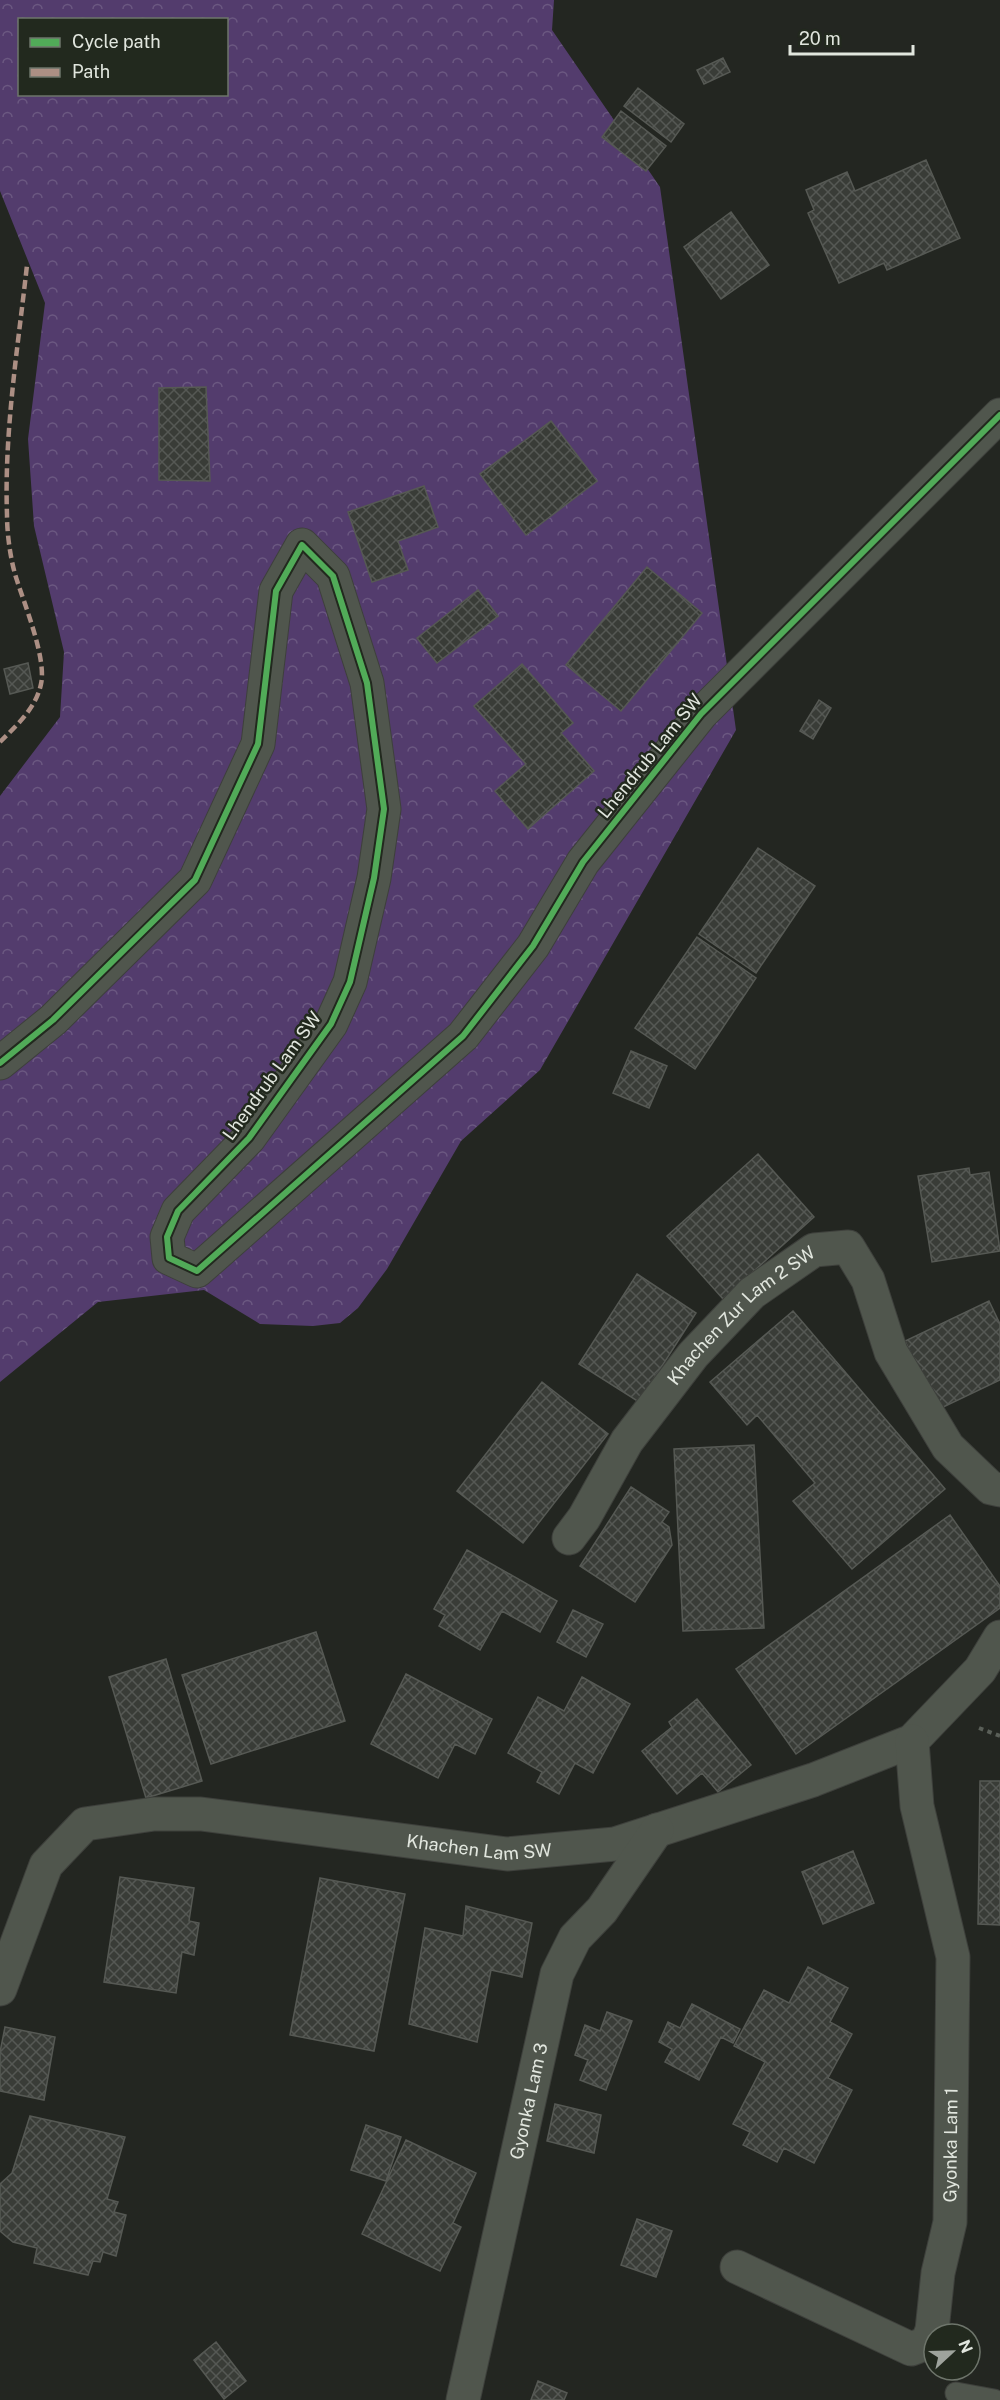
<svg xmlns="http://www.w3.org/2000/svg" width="1000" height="2400" viewBox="0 0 1000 2400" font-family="'Public Sans',sans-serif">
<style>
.forest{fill:url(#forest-crowns);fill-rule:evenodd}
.building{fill:url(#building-cross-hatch);stroke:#565954;stroke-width:1.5}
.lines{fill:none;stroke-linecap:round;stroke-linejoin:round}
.service-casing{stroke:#3e403c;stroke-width:23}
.minor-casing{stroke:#3e403c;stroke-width:35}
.path{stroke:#5a5f58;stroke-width:4;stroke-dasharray:4.5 4.5;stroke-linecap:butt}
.service{stroke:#50564d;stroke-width:21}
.minor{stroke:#50564d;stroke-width:33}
.quiet{stroke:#ac8f84;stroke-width:4.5;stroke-dasharray:9 4.5;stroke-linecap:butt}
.cycleway-casing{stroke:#22291e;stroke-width:10}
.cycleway{stroke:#51ab58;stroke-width:6}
.labels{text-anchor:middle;stroke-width:5;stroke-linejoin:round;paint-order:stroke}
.street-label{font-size:18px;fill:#e1e6de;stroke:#22291e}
</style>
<defs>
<pattern id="forest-crowns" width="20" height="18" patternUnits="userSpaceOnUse" patternTransform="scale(1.5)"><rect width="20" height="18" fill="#533c6d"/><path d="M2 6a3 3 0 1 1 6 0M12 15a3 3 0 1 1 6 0" fill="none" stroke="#6b5881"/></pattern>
<pattern id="building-cross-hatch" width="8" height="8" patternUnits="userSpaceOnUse" patternTransform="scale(1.5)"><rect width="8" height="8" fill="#393c37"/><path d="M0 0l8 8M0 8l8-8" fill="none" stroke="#555854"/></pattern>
</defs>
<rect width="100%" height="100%" fill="#232621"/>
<path class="forest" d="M0,0H554L552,30L660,187L736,730L540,1070L461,1141L387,1269L358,1308L340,1323L313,1326L260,1324L204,1290L98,1302L0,1382V796L60,717L64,652L34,526L28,439L45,303L0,191ZM20,20H226V94H20Z"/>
<path class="building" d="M723,58L730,72L704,84L697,70Z
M638,88L684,124L671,142L624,106Z
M621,111L666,146L646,171L602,137Z
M926,160L960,238L887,270L884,263L839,283L808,213L814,210L806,190L847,172L855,191Z
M731,212L769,265L721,299L684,247Z
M206,387L210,481L159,480V388Z
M551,421L597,481L526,535L480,474Z
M424,486L438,527L398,541L408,570L372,582L348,512Z
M647,567L702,613L621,711L566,665Z
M478,590L498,616L437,663L417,638Z
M28,663L33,688L10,694L4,669Z
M522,664L573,723L561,733L594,771L528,829L495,791L526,764L474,706Z
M819,700L831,708L813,739L800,731Z
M758,848L815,886L756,973L699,934Z
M697,937L756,978L695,1069L635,1028Z
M631,1051L667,1066L649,1108L613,1093Z
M758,1154L814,1217L723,1299L667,1236Z
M969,1168L970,1175L989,1172L1000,1251L932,1262L918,1176Z
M637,1274L696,1313L639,1402L579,1364Z
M989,1301L1000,1324V1380L937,1410L905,1341Z
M793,1311L945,1489L852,1569L793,1501L815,1483L757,1415L747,1425L710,1382Z
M542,1382L608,1434L523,1543L457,1491Z
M754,1445L764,1628L683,1631L674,1449Z
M631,1487L669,1512L662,1522L669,1527L672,1545L635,1602L580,1566Z
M950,1515L1000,1586V1608L796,1754L736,1669Z
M467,1550L557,1601L540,1632L502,1611L480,1650L439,1626L445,1615L434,1609Z
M573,1610L603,1624L586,1657L557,1642Z
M316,1632L345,1721L211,1764L182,1675Z
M166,1659L202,1781L146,1798L109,1677Z
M406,1674L492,1719L475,1754L455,1744L438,1778L371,1744Z
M582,1677L630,1704L593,1773L575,1763L559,1794L537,1782L542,1772L508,1753L538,1697L564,1711Z
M697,1699L751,1765L718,1792L702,1773L677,1794L642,1751L672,1727L669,1722Z
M980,1781H1000V1925L978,1924Z
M853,1851L874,1903L823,1924L802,1872Z
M120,1877L194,1888L189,1921L199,1923L194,1955L182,1952L176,1993L104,1982Z
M320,1878L405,1894L374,2051L290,2035Z
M466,1906L532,1923L522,1977L491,1970L477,2042L409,2024L425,1928L463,1936Z
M808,1967L848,1988L830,2022L852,2034L828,2078L852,2090L814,2163L784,2148L777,2162L743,2145L750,2132L733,2124L765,2062L734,2046L764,1990L789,2003Z
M692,2004L740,2029L733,2043L721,2037L699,2080L665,2062L672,2049L659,2042L668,2022L680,2028Z
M607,2012L632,2021L606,2090L580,2080L588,2060L575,2055L585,2025L600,2031Z
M5,2027L55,2037L44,2100L0,2091V2052Z
M555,2104L601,2115L594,2153L547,2141Z
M30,2116L125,2137L107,2199L118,2202L114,2212L126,2215L116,2256L103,2252L100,2262L93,2261L88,2275L34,2263L37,2248L13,2242L0,2231V2184L12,2173Z
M366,2125L401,2137L386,2181L351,2170Z
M406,2140L476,2173L453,2223L461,2227L440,2271L362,2234Z
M637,2219L672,2231L656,2277L621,2265Z
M216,2342L246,2381L224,2399L194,2360Z
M538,2381L567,2393L564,2400H531Z"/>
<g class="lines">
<g class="service-casing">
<path id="service" d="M956,2393L994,2400"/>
</g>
<g class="minor-casing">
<g id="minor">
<path d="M0,1063L53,1020L195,880L258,744L276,591L302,545L333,576L367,683L384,809L374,878L350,982L331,1024L249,1138L178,1211L167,1237L169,1258L197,1271L463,1036L533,946L583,862L701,714L1000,415"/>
<path id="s1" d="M569,1538L584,1518L627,1441L693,1355L752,1293L814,1250L848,1247L868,1280L891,1352L948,1447L991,1488L1000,1490"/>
<path id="s2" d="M0,1989L46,1865L85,1824L154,1814H201L507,1854L615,1844L813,1780L912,1741L980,1670L1000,1637"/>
<path id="s3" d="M737,2267L911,2349L927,2343L932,2330L938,2273L950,2222L953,1957L917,1806L912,1741"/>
<path id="s4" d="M463,2400L557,1974L575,1938L602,1910L657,1830"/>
</g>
</g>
<path class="path" d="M979,1728L1000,1736"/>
<use href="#service" class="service"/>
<use href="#minor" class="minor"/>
<path class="quiet" d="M0,742C17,725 36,708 41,684C47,658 23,601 15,574C10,556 7,533 7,515C4,432 18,347 27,265"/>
<g class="cycleway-casing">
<path id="cycleway" d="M0,1063L53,1020L195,880L258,744L276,591L302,545L333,576L367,683L384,809L374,878L350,982L331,1024L249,1138L178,1211L167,1237L169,1258L197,1271L463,1036L533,946L583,862L701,714L1000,415"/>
</g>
<use href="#cycleway" class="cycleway"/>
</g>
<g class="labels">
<g class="street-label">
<text transform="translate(650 756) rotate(-51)" y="6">Lhendrub Lam SW</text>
<text transform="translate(272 1076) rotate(-54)" y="6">Lhendrub Lam SW</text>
<text dy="6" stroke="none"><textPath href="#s1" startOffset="284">Khachen Zur Lam 2 SW</textPath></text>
<text dy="6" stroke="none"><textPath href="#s2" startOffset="586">Khachen Lam SW</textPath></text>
<text dy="6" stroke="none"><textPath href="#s4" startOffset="306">Gyonka Lam 3</textPath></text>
<text dy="6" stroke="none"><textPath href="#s3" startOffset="410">Gyonka Lam 1</textPath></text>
</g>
</g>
<rect x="18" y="18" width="210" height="78" fill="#22291e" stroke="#6e756b" stroke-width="1.5"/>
<rect x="30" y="38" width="30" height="9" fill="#51ab58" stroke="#6e756b" stroke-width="1.5"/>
<text x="72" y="48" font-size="18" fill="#e1e6de">Cycle path</text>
<rect x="30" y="68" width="30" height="9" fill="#ac8f84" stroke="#6e756b" stroke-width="1.5"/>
<text x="72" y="78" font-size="18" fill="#e1e6de">Path</text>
<g transform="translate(952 2352) rotate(68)"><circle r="28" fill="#22291e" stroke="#6e756b" stroke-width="1.5"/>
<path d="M0-4.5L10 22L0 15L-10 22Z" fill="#9ea39c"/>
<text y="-9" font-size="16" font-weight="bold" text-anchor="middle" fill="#e1e6de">N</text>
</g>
<path d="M790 45v9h123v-9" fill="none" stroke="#e1e6de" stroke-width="3"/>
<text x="799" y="45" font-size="18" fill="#e1e6de" stroke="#22291e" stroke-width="4.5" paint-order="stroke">20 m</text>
</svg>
